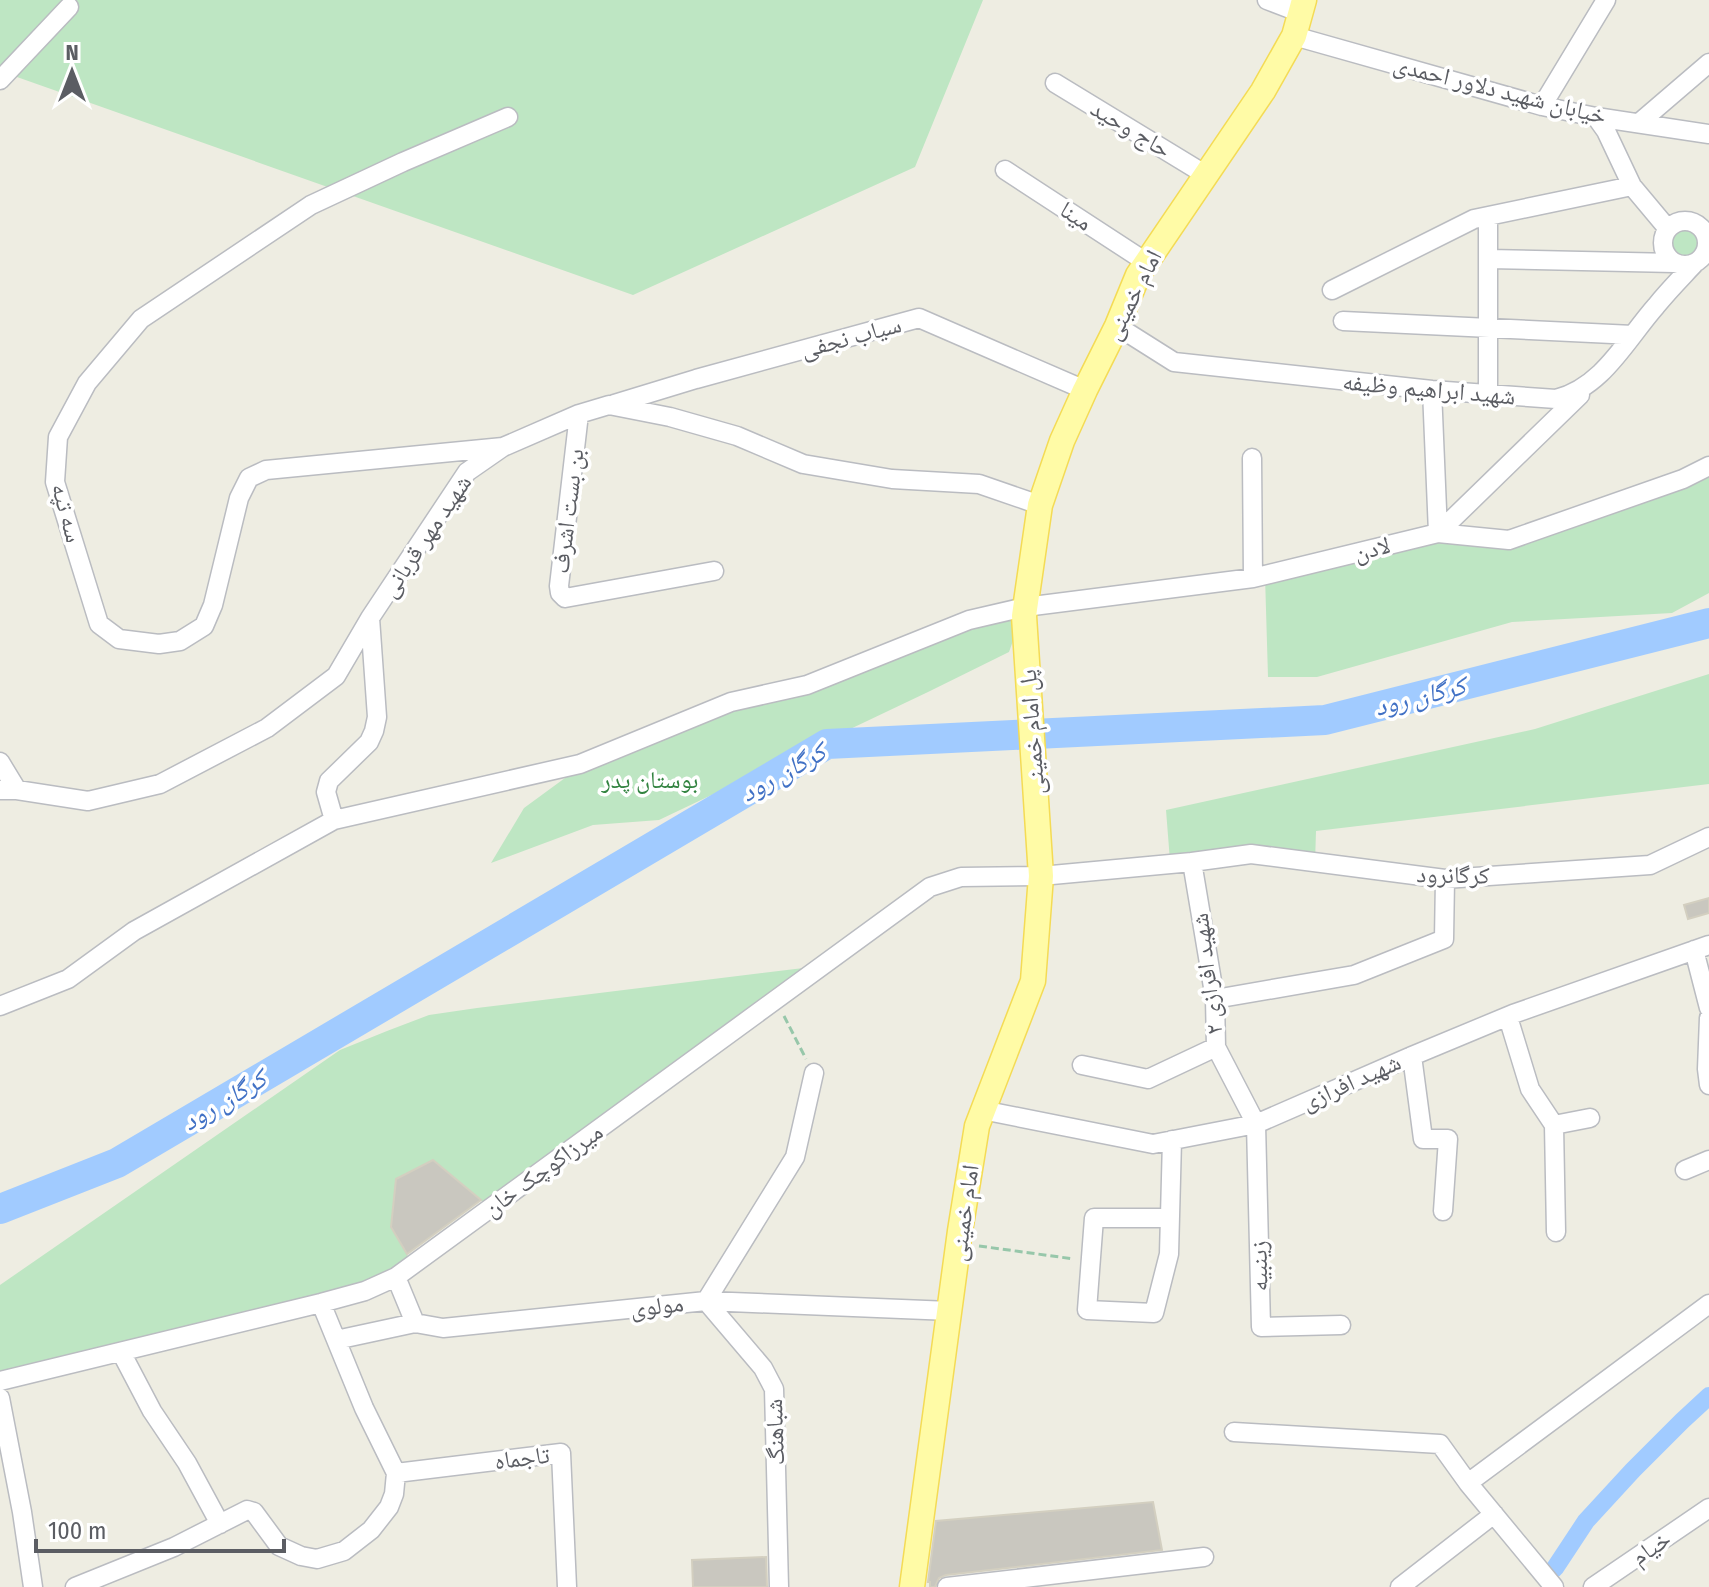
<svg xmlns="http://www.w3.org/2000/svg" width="1709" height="1587" viewBox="0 0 1709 1587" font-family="'Fira Sans Condensed','Noto Naskh Arabic',sans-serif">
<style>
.green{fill:#bee6c3}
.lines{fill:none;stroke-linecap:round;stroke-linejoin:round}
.canal{stroke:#a1cbff;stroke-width:18}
.river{stroke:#a1cbff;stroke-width:30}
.building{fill:#c9c7bf;stroke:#d3cfc0;stroke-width:2}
.minor-casing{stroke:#babcc1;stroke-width:21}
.major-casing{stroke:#f4db55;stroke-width:27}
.path{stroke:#97c7aa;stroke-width:3;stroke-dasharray:8 4;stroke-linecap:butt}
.minor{stroke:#fff;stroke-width:18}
.major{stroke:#fffba6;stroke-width:24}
.labels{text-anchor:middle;stroke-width:7;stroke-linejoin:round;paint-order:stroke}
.street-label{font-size:24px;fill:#5b5d63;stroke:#fff}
.park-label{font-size:24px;fill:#328340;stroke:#fff}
.water-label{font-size:26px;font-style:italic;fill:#4171c5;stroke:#fff}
</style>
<rect width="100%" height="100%" fill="#eeede2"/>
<path class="green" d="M0,0H983L915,167L633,295L0,71Z
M1664 243a21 21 0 1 1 42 0a21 21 0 1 1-42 0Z
M1709,466V593L1672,613L1512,622L1317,677H1268L1265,576L1438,533L1509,540Z
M1025,607L1009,652L928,692L659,820L593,825L491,863L524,808L580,767L731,703Z
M1709,674V784L1316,831L1315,863L1170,861L1166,810L1535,729Z
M820,966L490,1208L433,1160L396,1179L391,1227L413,1265L396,1277L0,1381V1285L340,1050L387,1031L429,1015L477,1008Z"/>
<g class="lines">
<path class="canal" d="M1555,1568L1586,1521L1633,1470L1682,1421L1709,1396"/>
<path class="river" d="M0,1209L117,1163L827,744L1325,720L1709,623"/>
</g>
<path class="building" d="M1709,898V913L1688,919L1684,905Z
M433,1160L481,1200L407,1254L391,1227L396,1179Z
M1153,1502L1162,1550L946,1575L939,1578L935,1587H930V1582H928L936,1521Z
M766,1557L767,1587H693L692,1560Z"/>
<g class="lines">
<g class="minor-casing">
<path id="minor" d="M1267,0L1301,13
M1294,36L1542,106L1596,117L1709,134
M0,80L69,7
M1055,83L1206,175
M1542,106L1606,0
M1596,117L1606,131L1632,186L1668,229
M1639,123L1709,63
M1005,170L1146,262
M1488,216V395
M1663 243a22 22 0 1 1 44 0a22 22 0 1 1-44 0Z
M1489,259L1674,263
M1332,290L1474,219L1632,186
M1343,321L1633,335
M1117,326L1174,362L1432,390L1556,399C1603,387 1626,340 1656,306C1668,291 1681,278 1694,264
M1432,390L1438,533
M614,404L696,379L919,318L1085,390
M579,414L559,586L560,593L565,598L714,571
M503,447L266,470L249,478L239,498L213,605L204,626L180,641L159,644L119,639L99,624L55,482L58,437L87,383L141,319L311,205L403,162L508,117
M1252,458L1253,578
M1438,533L1580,395
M0,762L17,790
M0,790H17L88,801L160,784L267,728L336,676L370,618L467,472L503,447L579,414L609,405L670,417L737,436L803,464L892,479L979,484L1040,505
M334,820L326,792L329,781L369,742L374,731L377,717L370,618
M1192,862L1215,999L1216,1047L1256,1124L1261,1327L1341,1325
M1694,950L1709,1008
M1215,999L1354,975L1444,939L1445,879
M0,1006L68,979L134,931L334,820L580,764L731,702L807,685L969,620L1025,607L1253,578L1438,533L1509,540L1683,479L1709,466
M1508,1017L1530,1089L1554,1125L1556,1232
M1709,1018L1707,1069L1709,1085
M1412,1056L1423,1139H1448L1443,1211
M1082,1065L1148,1079L1216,1047
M982,1110L1153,1144L1256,1124L1412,1056L1513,1014L1709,945
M1554,1125L1590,1118
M1685,1170L1709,1160
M1170,1218H1094L1087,1310L1154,1313L1169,1254L1172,1140
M396,1277L415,1323L443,1328L706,1301L950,1311
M706,1301L763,1368L774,1389L779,1587
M706,1301L795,1157L814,1073
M336,1340L415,1323
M121,1352L152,1411L187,1463L220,1524
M0,1381L321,1303L365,1291L396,1277L930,887L961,877L1041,876L1192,862L1251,854L1445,879L1650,865L1709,837
M0,1398L22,1512L33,1587
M1234,1432L1440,1444L1468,1483L1554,1587
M396,1473L561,1453L567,1587
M1468,1483L1709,1304
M75,1587L174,1547L247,1510L254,1512L279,1546L301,1556L317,1559L344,1551L371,1530L389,1507L394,1494L396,1473L364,1408L321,1303
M947,1587L1204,1557
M1400,1587L1494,1514
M1593,1587L1709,1508"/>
</g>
<g class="major-casing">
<path id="major" d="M912,1587L960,1231L977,1126L1033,981L1041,876L1024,616L1040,505L1062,441L1085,390L1117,326L1138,275L1263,91L1294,36L1304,0"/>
</g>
<path class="path" d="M784,1016L806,1059
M979,1246L1074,1259"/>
<use href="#minor" class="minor"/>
<use href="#major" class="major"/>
</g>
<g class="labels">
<g class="street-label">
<text transform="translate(1500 90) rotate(14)" y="8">خیابان شهید دلاور احمدی</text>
<text transform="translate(1131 129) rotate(31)" y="8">حاج وحید</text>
<text transform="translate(1076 216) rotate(33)" y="8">مینا</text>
<text transform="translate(1133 295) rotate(-63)" y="8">امام خمینی</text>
<text transform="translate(851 337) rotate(-15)" y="8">سیاب نجفی</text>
<text transform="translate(1429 389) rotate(5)" y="8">شهید ابراهیم وظیفه</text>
<text transform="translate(568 511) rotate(-83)" y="8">بن بست اشرف</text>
<text transform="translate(67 513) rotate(75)" y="8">سه تپه</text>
<text transform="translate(426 536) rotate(-56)" y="8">شهید مهر قربانی</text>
<text transform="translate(1372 549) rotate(-14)" y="8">لادن</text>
<text transform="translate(1032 732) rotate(-94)" y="8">پل امام خمینی</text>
<text transform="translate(1453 875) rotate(1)" y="8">کرگانرود</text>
<text transform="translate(1207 974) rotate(-97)" y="8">شهید افرازی ۲</text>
<text transform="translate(1351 1082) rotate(-24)" y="8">شهید افرازی</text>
<text transform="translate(543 1170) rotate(-36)" y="8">میرزاکوچک خان</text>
<text transform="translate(964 1213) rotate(-82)" y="8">امام خمینی</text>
<text transform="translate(1259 1266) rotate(-91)" y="8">زینبیه</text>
<text transform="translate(657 1306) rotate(-6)" y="8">مولوی</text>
<text transform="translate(775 1432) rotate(-92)" y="8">شباهنگ</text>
<text transform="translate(522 1458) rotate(-7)" y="8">تاجماه</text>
<text transform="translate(1651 1548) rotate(-34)" y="8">خیام</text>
</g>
<g class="park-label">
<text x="650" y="788">بوستان پدر</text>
</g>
<g class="water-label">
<text transform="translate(1420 696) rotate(-14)" y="9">کرگان رود</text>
<text transform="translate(783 772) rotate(-29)" y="9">کرگان رود</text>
<text transform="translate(224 1100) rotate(-31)" y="9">کرگان رود</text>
</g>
</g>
<g transform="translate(72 72)" stroke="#ffffff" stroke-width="6" paint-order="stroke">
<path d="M0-6L14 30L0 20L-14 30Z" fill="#5b5d63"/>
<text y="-12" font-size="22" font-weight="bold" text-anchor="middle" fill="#5b5d63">N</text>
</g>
<path d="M36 1539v12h248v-12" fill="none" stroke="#5b5d63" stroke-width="4"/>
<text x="48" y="1539" font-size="24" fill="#5b5d63" stroke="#ffffff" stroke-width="6" paint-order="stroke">100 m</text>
</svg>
